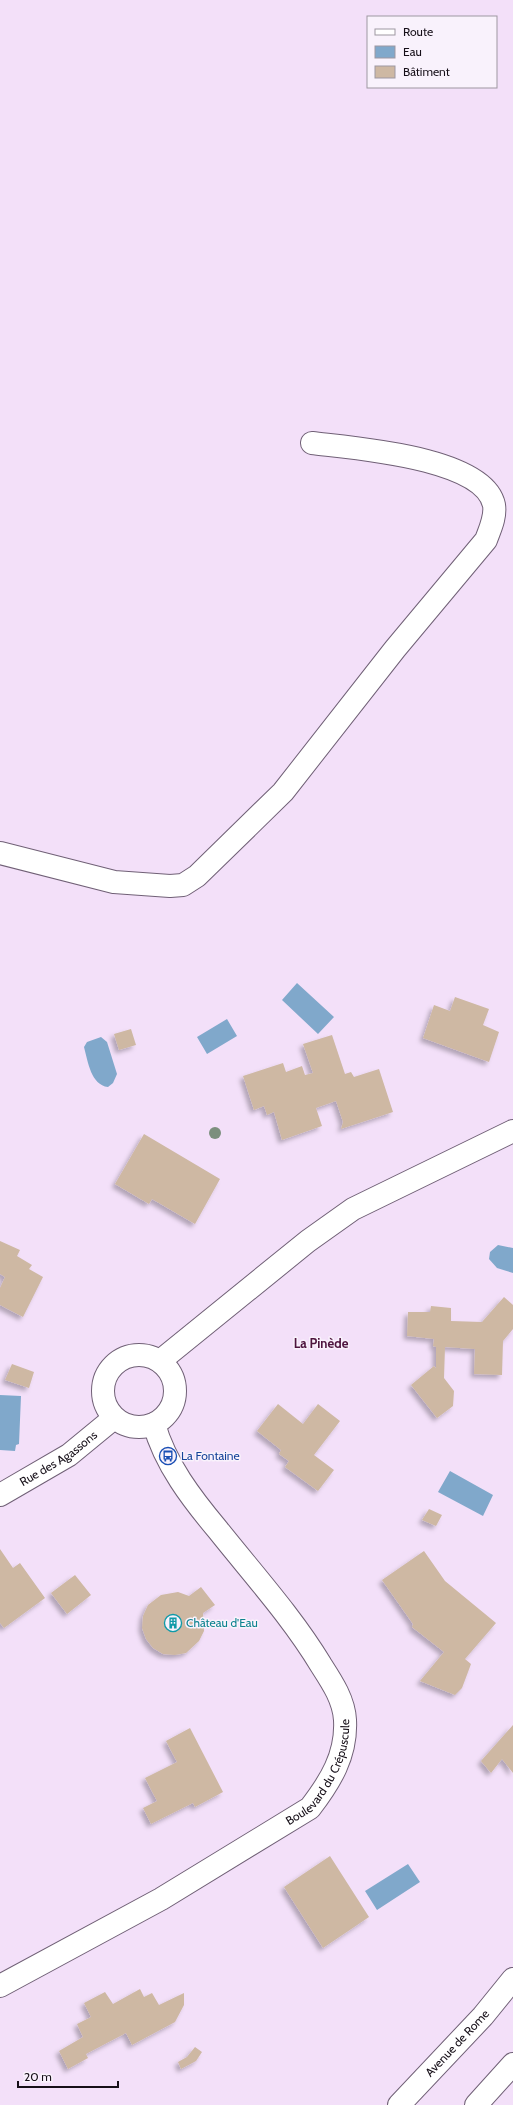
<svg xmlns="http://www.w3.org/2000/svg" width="513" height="2105" viewBox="0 0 513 2105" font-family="Cabin,sans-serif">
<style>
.water{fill:#80a8cb}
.building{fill:#ceb8a3;filter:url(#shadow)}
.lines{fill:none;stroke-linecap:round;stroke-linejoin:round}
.minor-casing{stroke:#706076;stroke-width:24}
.minor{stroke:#fff;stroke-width:22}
.tree{fill:#7c8f7e}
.labels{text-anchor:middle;stroke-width:3;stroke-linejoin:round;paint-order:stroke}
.transit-label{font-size:12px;fill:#164399;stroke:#f9f2fc;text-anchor:start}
.street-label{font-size:12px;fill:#160f18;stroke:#f9f2fc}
.culture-label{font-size:12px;fill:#0d838f;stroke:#f9f2fc;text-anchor:start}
.neighbourhood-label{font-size:13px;font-weight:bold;fill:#4e153e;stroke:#f9f2fc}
</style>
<defs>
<filter id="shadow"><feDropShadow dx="-3.5" dy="3.5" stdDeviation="2" flood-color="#0004"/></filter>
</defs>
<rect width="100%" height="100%" fill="#f3e0f9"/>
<path class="water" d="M297,983L334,1017L318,1034L282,1000Z
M227,1019L237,1036L207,1054L197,1037Z
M101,1037L107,1042L117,1074L113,1083L108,1087C91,1085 88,1062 84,1047L87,1042Z
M498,1245L513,1248V1273L497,1268L489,1259L490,1252Z
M0,1395L21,1396L19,1444L16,1445L15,1451L0,1450Z
M450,1471L493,1495L483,1516L438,1492Z
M408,1864L420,1882L377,1910L365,1891Z"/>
<path class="building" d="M455,997L489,1009L483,1025L499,1032L489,1062L423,1038L434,1005L450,1011Z
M131,1029L136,1045L119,1050L114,1034Z
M332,1035L345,1074L351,1072L354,1077L379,1069L393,1112L341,1129L343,1122L336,1101L316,1108L322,1126L282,1140L274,1112L267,1115L264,1106L254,1110L243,1076L283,1063L286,1072L302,1066L305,1075L313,1073L303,1044Z
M144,1134L220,1179L195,1224L152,1199L149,1204L115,1184Z
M0,1241L20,1250L17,1256L32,1265L29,1269L43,1277L23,1317L0,1305V1288L5,1277L0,1274Z
M504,1297L513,1305V1329L503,1341L502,1375L474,1374L475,1349L445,1347L444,1378L454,1391L453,1406L437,1418L411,1385L434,1366L436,1368V1347L433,1346L434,1339L407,1336L408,1312H430L431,1306L451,1308V1321L482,1322Z
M12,1364L34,1372L29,1388L5,1380Z
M278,1404L303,1424L318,1404L340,1421L314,1455L334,1470L318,1491L285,1467L289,1461L279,1454L281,1450L257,1431Z
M429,1509L442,1515L436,1526L422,1520Z
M0,1549L13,1568L20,1563L45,1598L4,1628L0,1623Z
M424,1551L445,1581L496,1623L465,1659L471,1664L462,1688L455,1695L420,1681L444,1652L412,1627L413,1624L382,1580Z
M75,1575L91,1595L67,1614L51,1593Z
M201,1587L215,1605L203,1613L204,1631L199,1641L186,1653L175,1655L163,1654L153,1648L146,1639L142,1628L143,1616L148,1605L161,1595L178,1592L189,1596Z
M513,1725V1773L502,1759L491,1773L481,1761Z
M190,1728L223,1792L195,1807L193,1803L151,1824L143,1808L157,1801L145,1778L177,1762L166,1741Z
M330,1856L369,1917L323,1948L284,1887Z
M140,1989L144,1997L152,1993L159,2005L184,1993V2005L175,2022L132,2045L126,2033L86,2054L88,2058L68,2069L59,2051L83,2037L77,2024L91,2017L84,2003L105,1992L113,2004Z
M195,2047L202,2052L196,2061L181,2069L178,2062L187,2057Z"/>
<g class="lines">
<g class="minor-casing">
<g id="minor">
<path d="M0,853L114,882L170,886L183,885L197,876L283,792L395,649L486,540C490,529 496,517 494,505C484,457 352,448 312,443"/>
<circle cx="139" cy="1391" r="36"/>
<path d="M160,1361L308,1241L353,1209L513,1131"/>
<path id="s1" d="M0,1495L69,1455L114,1418"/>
<path id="s2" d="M0,1986L161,1899L310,1808C330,1782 347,1755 345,1720C344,1700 332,1682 321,1665C292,1617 253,1574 218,1530C192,1499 165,1464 154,1424"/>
<path id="s3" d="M399,2105L483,2016L513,1979"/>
<path d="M476,2105L513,2064"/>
</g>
</g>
<use href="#minor" class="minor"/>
</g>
<circle class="tree" cx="215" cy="1133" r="6"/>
<defs>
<g id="bus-ring" transform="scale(0.9)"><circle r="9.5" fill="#f9f2fc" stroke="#1a4fb4" stroke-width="1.5"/><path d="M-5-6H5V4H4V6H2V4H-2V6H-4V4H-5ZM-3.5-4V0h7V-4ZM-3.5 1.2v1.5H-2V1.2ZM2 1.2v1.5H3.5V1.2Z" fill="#1a4fb4"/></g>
<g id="building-ring" transform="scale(0.9)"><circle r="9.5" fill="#f9f2fc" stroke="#0f9aa8" stroke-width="1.5"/><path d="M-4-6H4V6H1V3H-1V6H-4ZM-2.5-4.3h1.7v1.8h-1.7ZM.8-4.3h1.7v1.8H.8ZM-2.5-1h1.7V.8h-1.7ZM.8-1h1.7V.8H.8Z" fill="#0f9aa8"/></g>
</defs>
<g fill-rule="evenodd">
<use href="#bus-ring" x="168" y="1456"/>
<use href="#building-ring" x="173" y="1623"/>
</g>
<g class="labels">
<g class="transit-label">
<text x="181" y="1460">La Fontaine</text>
</g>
<g class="street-label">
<text dy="4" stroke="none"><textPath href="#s1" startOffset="69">Rue des Agassons</textPath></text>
<text dy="4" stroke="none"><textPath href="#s2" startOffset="393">Boulevard du Crépuscule</textPath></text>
<text dy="4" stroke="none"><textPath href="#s3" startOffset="85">Avenue de Rome</textPath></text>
</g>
<g class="culture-label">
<text x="186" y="1627">Château d'Eau</text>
</g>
<g class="neighbourhood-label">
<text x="321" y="1348">La Pinède</text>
</g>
</g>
<rect x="367" y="16" width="130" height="72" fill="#f9f2fc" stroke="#9e97a1"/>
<rect x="375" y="29" width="20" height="6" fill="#ffffff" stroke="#9e97a1"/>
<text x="403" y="36" font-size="12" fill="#160f18">Route</text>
<rect x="375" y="46" width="20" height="12" fill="#80a8cb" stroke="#9e97a1"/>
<text x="403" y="56" font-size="12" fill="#160f18">Eau</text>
<rect x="375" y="66" width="20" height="12" fill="#ceb8a3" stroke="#9e97a1"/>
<text x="403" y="76" font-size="12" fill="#160f18">Bâtiment</text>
<path d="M18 2081v6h100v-6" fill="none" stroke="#160f18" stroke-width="2"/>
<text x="24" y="2081" font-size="12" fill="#160f18" stroke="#f9f2fc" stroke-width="3" paint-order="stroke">20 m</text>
</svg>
